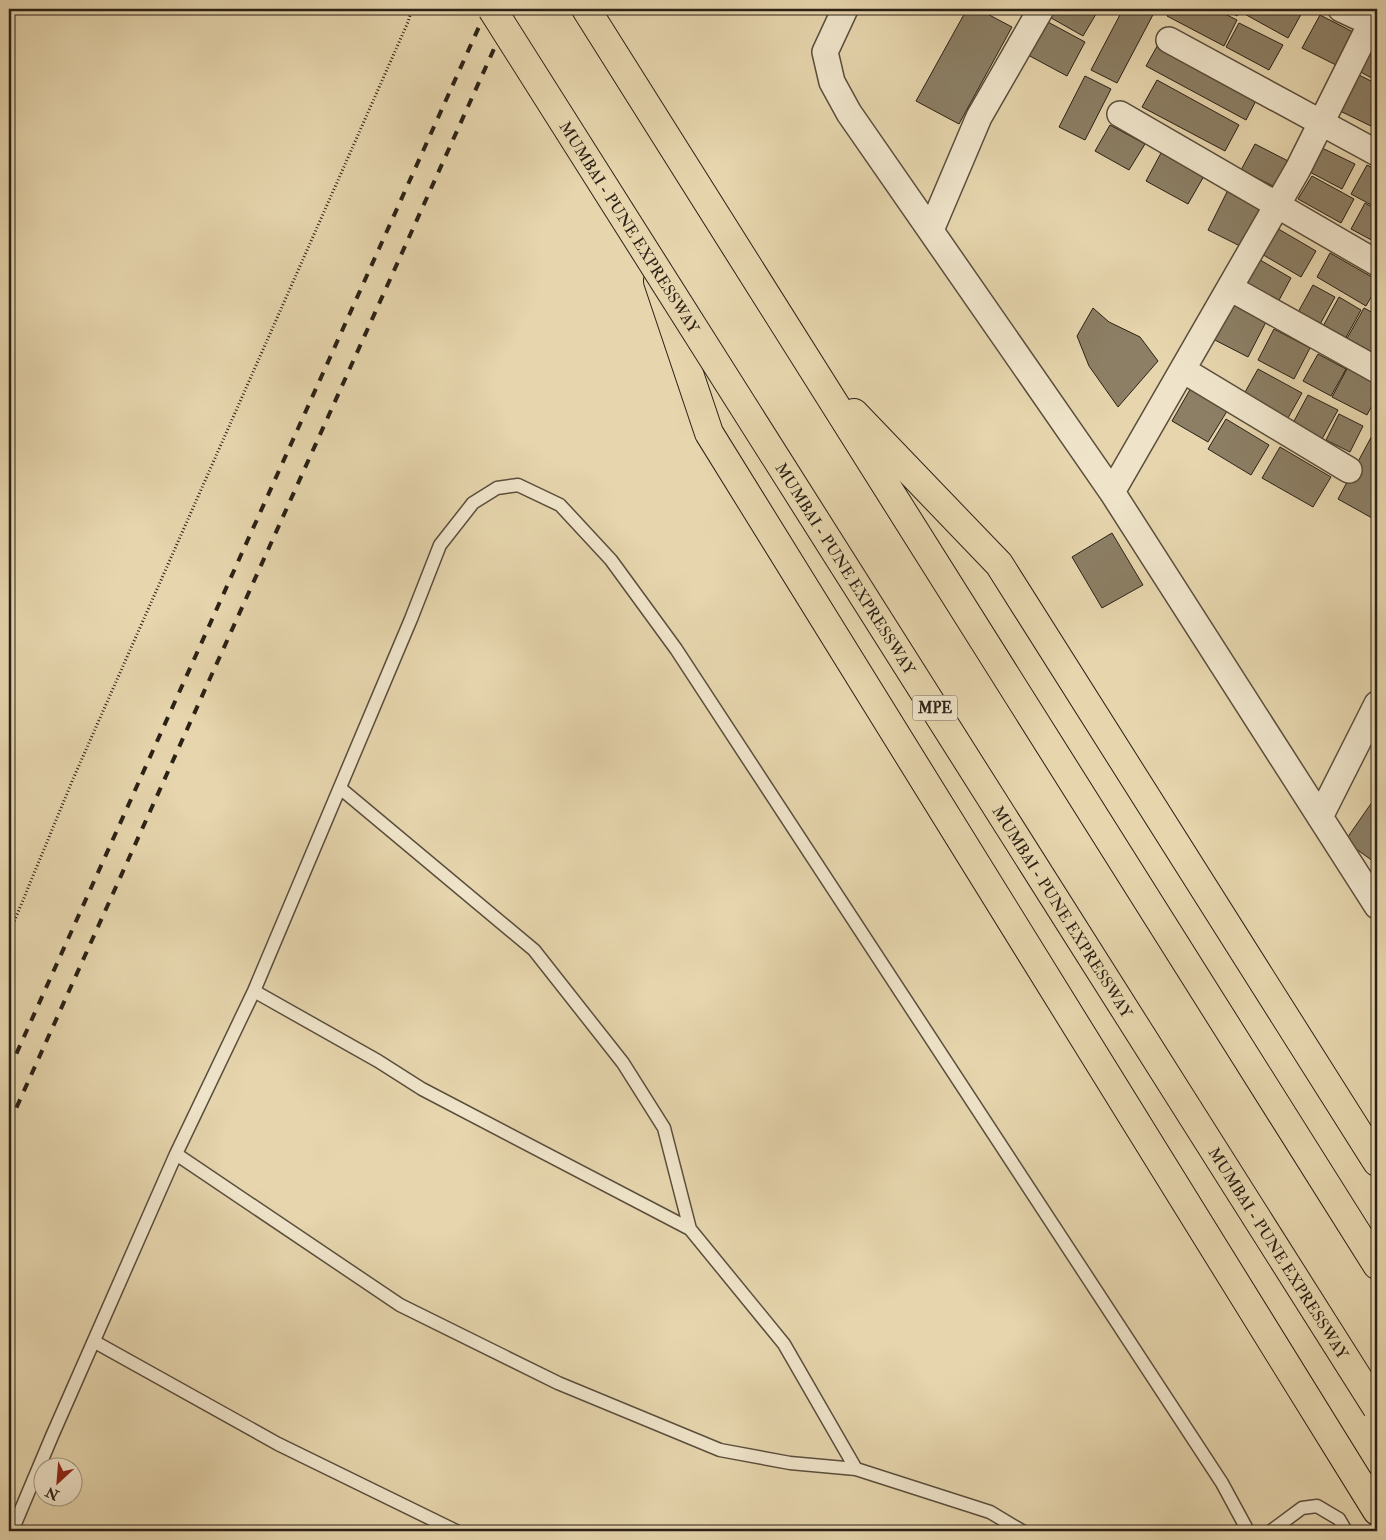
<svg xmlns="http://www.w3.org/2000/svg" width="1386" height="1540" viewBox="0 0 1386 1540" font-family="'IM FELL Double Pica',serif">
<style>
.building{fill:#8c7f65;stroke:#2b2116}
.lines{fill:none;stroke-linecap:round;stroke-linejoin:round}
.service-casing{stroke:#5a4e3c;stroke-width:15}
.minor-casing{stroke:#5a4e3c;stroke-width:28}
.motorway-casing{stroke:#2b2116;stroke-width:30}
.path{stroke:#2b2116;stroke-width:3;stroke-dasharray:1 2.5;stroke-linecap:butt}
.service{stroke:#efe4ca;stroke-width:12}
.minor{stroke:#efe4ca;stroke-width:25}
.motorway{stroke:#e6d5ad;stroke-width:28}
.rail{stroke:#2b2116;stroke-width:4;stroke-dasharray:9 9;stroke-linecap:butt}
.motorway-bridge-casing{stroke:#2b2116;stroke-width:30;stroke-linecap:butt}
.motorway-bridge{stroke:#e6d5ad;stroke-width:28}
.labels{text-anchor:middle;stroke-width:4;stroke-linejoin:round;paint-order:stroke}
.shield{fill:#efe4ca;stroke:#665c4c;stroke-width:1}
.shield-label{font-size:15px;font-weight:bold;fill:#2b2116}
.street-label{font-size:16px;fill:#2b2116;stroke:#efe4ca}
</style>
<rect width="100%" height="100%" fill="#e6d5ad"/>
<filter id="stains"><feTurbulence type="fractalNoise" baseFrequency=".004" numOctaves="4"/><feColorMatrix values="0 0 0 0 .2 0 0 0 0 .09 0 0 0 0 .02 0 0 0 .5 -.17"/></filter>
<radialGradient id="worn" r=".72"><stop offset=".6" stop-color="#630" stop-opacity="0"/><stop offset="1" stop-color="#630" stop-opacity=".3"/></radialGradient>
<path class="building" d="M967,9H978L1012,27L959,124L916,101Z
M1050,9H1099L1083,36L1046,15Z
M1123,9H1156L1117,83L1091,70Z
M1170,9H1215L1237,20L1224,46L1167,16Z
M1224,9H1241L1237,16Z
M1243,9H1304L1288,38L1241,12Z
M1320,15L1357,34L1340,67L1302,48Z
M1046,21L1085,42L1067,76L1028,55Z
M1239,23L1283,45L1269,70L1226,47Z
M1160,41L1259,95L1246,120L1146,66Z
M1369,47L1377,52V81L1357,70Z
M1357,74L1377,84V123L1375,128L1338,110Z
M1085,76L1111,89L1085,140L1059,127Z
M1157,80L1239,125L1225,151L1142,107Z
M1110,125L1145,144L1129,170L1095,151Z
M1255,144L1292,163L1279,189L1241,170Z
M1318,146L1355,164L1342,189L1306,170Z
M1161,153L1204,176L1188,204L1146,181Z
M1367,165L1377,170V208L1351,194Z
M1312,176L1354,199L1341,223L1298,199Z
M1229,188L1267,208L1246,249L1208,230Z
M1365,203L1377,210V243L1351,229Z
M1275,227L1316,251L1301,277L1260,253Z
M1330,253L1377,280V287L1366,306L1317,277Z
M1255,257L1291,278L1278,302L1241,281Z
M1313,285L1335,297L1319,326L1297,314Z
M1377,296V312L1371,308Z
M1339,297L1361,310L1344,341L1322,328Z
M1228,300L1267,320L1248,357L1209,337Z
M1093,308L1109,322L1140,337L1158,361L1118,407L1089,366L1077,336Z
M1364,308L1377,315V360L1345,342Z
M1274,329L1310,348L1294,379L1258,360Z
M1318,354L1346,369L1331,396L1303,381Z
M1348,367L1377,383V396L1367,415L1332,397Z
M1258,369L1302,393L1288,418L1244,394Z
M1192,386L1229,408L1208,442L1172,421Z
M1308,395L1338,410L1322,439L1293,423Z
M1339,414L1363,426L1350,452L1326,440Z
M1226,419L1269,445L1251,475L1208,449Z
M1375,430L1377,431V508L1372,518L1338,499Z
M1280,447L1331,477L1313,507L1262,478Z
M1112,533L1143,585L1102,608L1072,557Z
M1377,795V864L1345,841Z"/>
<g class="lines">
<g class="service-casing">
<path id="service" d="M340,788L534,950L623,1063L664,1128L690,1229
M254,991L378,1061L422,1089L690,1229L784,1344L856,1469
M176,1154L400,1305L558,1383L720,1450L790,1463L856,1469L990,1512L1022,1531
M95,1342L278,1444L456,1531
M12,1531L52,1436L176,1154L254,991L411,619L440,545L473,503L497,488L518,485L560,505L611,560L676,649L1222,1483L1248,1531
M1271,1531L1302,1508L1317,1506L1339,1519L1346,1531"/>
</g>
<g class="minor-casing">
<path id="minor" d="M845,9L825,52L832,82L849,113L1112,492L1377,906
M1341,9L1371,23
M1169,40L1377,153
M1120,114L1377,263
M931,230L979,117L1041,9
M1230,288L1377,370
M1183,370L1349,470
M1112,492L1298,169L1377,11
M1320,817L1377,704"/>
</g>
<g class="motorway-casing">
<path id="motorway" d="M586,9L1377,1265
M658,281L709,433L1377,1511
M854,413L999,564L1377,1162"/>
</g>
<path class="path" d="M9,934L73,779L408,22L412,9"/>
<use href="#service" class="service"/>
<use href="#minor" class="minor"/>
<use href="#motorway" class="motorway"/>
<path class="rail" d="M9,1070L487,9
M9,1124L512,9"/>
<g class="motorway-bridge-casing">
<g id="motorway-bridge">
<path id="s1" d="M492,9L1377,1408"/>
</g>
</g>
<use href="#motorway-bridge" class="motorway-bridge"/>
</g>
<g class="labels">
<rect class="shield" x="912.5" y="695.5" width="45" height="25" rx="4"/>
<g class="shield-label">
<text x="935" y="713">MPE</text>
</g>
<g class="street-label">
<text dy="6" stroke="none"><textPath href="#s1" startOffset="258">MUMBAI - PUNE EXPRESSWAY</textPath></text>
<text dy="6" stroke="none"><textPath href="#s1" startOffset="662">MUMBAI - PUNE EXPRESSWAY</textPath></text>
<text dy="6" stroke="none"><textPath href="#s1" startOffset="1068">MUMBAI - PUNE EXPRESSWAY</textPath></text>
<text dy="6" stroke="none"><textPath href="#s1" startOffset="1472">MUMBAI - PUNE EXPRESSWAY</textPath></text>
</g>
</g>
<rect width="1386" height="1540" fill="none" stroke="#e6d5ad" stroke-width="30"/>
<rect x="10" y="10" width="1366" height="1520" fill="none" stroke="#2b2116" stroke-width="2.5"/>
<rect x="15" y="15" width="1356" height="1510" fill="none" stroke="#2b2116"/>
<g transform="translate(58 1482) rotate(206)"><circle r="24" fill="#efe4ca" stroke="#a19682"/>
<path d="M0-4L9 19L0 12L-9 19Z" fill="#8f2418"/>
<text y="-8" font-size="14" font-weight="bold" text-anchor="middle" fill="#2b2116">N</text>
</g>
<rect width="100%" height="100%" filter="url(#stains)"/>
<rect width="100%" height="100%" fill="url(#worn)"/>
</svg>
